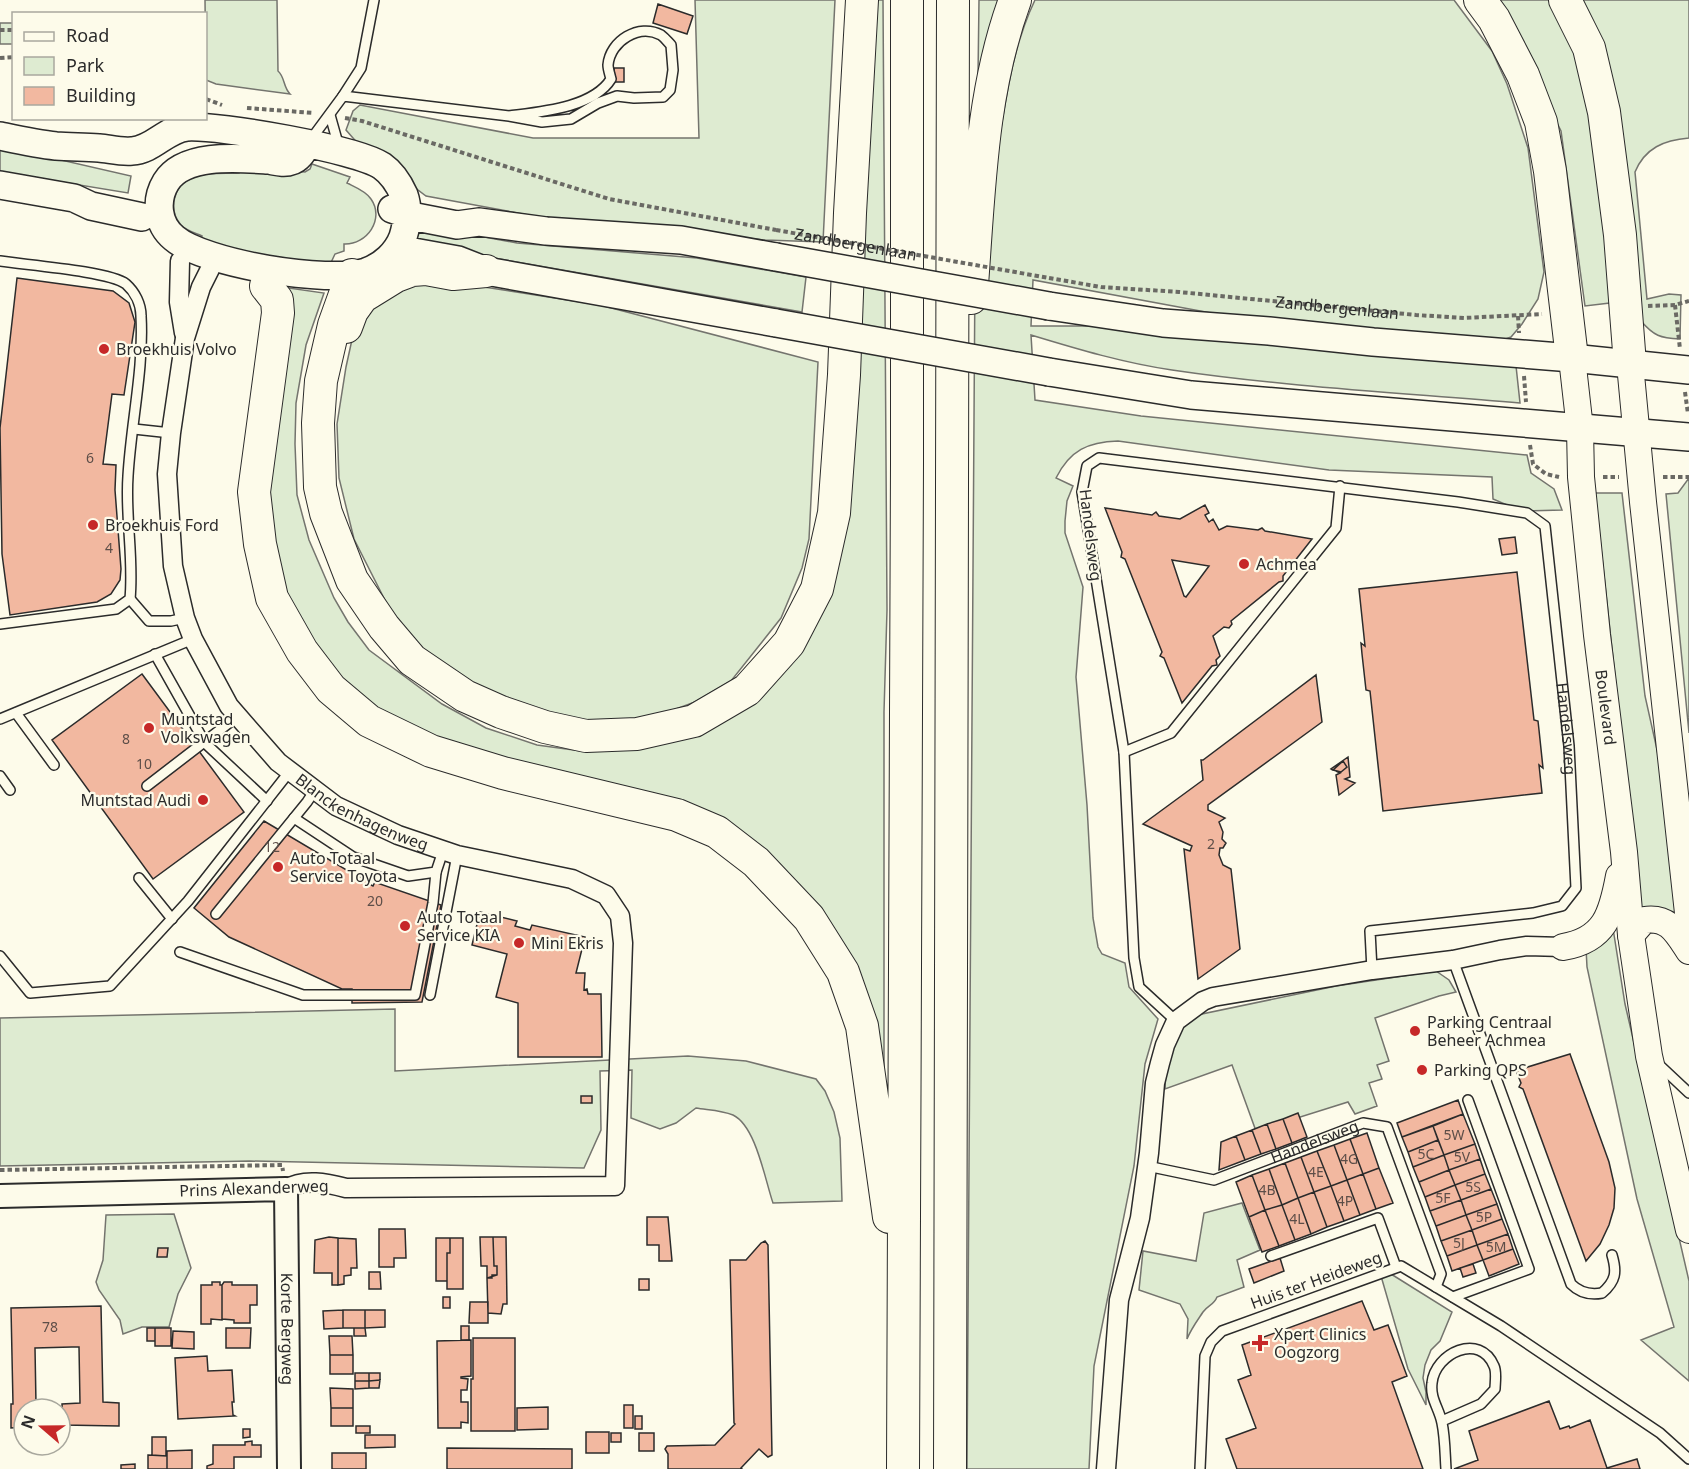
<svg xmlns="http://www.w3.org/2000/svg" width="1689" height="1469" viewBox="0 0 1689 1469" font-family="'Noto Sans',sans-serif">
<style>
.green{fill:#deebd1;stroke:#74746e;stroke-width:1.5}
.building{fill:#f2b8a0;stroke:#2b2b2b;stroke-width:1.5;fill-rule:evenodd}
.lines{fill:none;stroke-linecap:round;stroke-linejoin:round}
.service-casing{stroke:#2b2b2b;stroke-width:12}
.minor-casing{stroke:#2b2b2b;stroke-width:21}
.tertiary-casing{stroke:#2b2b2b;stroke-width:26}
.secondary-casing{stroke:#2b2b2b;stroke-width:28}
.primary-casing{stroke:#2b2b2b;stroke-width:30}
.motorway-casing{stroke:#2b2b2b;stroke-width:34}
.path{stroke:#6a6964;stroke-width:4;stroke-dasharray:4.5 3;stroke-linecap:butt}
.service{stroke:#fdfbea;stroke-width:9}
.minor{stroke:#fdfbea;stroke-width:18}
.tertiary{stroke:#fdfbea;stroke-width:22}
.secondary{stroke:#fdfbea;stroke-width:26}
.primary{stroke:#fdfbea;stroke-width:27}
.motorway{stroke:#fdfbea;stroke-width:32}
.primary-bridge-casing{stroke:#2b2b2b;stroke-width:30;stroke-linecap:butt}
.path-bridge{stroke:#6a6964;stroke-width:4;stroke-dasharray:4.5 3;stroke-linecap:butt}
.primary-bridge{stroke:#fdfbea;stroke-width:27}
.poi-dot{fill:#c62828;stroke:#fdfbea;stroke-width:2}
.labels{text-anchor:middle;stroke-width:4.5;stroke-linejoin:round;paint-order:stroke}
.number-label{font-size:14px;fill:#5d4e48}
.street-label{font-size:16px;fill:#2b2b2b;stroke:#fdfbea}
.poi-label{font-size:16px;fill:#2b2b2b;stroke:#fdfbea;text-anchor:start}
</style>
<rect width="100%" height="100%" fill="#fdfbea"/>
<path class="green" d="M205,0H277L278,71C285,77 283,87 290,94L216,84L206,80Z
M695,0H835L823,242L765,240L649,227L550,219L426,196L360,146L346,130L353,111L360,105L533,138H699Z
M860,0H883L887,610L884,712V1119L850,981L724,840L455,763L337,680L285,599L266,512L282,287L324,293L306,345L296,403L295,444L297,495L309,540L334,598L348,622L369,650L442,704L486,728L537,745L581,751L685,734L821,592Z
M979,0H1002L978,76Z
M1035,0H1454L1492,51L1507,84L1528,148L1544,272L1538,299L1522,324L1511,337L1500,341L1211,313L1033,280L1031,326H1105L1516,366L1520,403C1404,393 1287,387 1172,370C1124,363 1077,349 1031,335L1035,400L1141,416L1527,455L1531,473L1554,489L1562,510L1521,511L1493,499L1492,477L1329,470L1118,441C1088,442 1070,450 1056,478L1073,486L1067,501L1065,521V533L1083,587L1076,677L1087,805L1093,918L1098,947L1102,954L1125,963L1129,987L1158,1019L1145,1064L1134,1166L1094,1366L1089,1469H967L975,269C983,230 991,191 997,152C1006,100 1012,48 1035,0Z
M1486,0H1555L1585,75L1618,302L1585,306L1561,131L1531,70Z
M1581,0H1689V138C1664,140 1645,148 1635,172L1647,299L1669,294L1681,295L1680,339C1660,338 1654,336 1641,321Z
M0,23H13V44H0Z
M0,146L131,176L128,193L0,172Z
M312,164L350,177L347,183C355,187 366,191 371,199C385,219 367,245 344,244V251L335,254L328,269H323L199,241L202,236C195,233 187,231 181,225C168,210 173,185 192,178C206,172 224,174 239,173V166L305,172L310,169Z
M419,225L517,243L697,258L806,277L802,312L414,244Z
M432,279L600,305L818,362L809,539L802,568L781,618L731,681L695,702L654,717L568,727L437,668L390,610L354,539L339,478L337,424L346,367L353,335L373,301Z
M1689,478V733L1666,494L1678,493Z
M1595,493H1622L1645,696L1660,763L1676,912L1641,915Z
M1612,922L1625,1004L1689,1281V1381L1641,1340L1674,1327L1637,1199L1587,967L1586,948Z
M1436,971L1449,980L1456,992L1439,996L1375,1018L1389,1061L1377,1065L1382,1079L1369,1083L1377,1106L1355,1114L1348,1102L1256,1131L1232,1065L1165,1089L1166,1067L1183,1018L1336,986Z
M395,1009V1071L688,1056L746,1061L816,1079L825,1091L834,1112L840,1138L842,1201L773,1203C765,1180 756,1126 733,1115C721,1110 708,1110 696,1108L676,1123L660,1129L631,1118L632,1070L600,1071L601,1130L584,1168L250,1161L0,1166V1018Z
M1242,1203L1260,1250L1237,1260L1244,1287L1217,1297C1214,1305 1208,1305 1203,1312C1197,1321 1191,1329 1187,1339L1188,1319L1180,1304L1139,1290L1143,1251L1196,1261L1204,1213Z
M174,1214L191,1268L178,1294L169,1327H142L123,1334L120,1320L99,1290L96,1282L103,1260L106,1215Z
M1391,1274L1452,1312L1440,1341L1431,1350L1425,1365L1423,1378L1426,1392V1405L1408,1369L1381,1276Z"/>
<path class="building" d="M658,4L693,16L687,34L653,23Z
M614,68H624V82H615Z
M17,278L113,291L129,303L135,322L124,395L112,394L103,464L116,465L115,490L121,569L120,580L111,594L97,602L10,615L2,554L0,428Z
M1205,505L1209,513L1205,515L1209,522L1213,519L1219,530L1227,526L1258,530L1262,528L1265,531L1312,539L1283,576V581L1279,582L1231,621L1232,624L1229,628L1224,627L1213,636L1220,656L1216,660L1217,665L1212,666L1182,703L1164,658L1160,656L1162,652L1125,559L1121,557L1122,552L1105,508L1152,515L1156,512L1159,516L1180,519ZM1172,560L1209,566L1186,597L1184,596Z
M1515,537L1517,553L1502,555L1499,539Z
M1517,572L1534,720L1538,721L1539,730L1543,768L1539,765L1542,793L1383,811L1370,691L1366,690L1362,654L1361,643L1365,646L1359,589Z
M142,674L244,812L153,879L52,740Z
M1316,675L1322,722L1208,805V810L1225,818L1219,822L1223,832L1222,839L1226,843L1223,848H1220L1219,855L1223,865L1231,869L1240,949L1198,979L1184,849L1190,851L1192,846L1143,824L1203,780L1201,760H1203Z
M1348,757L1350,777L1345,779L1355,783L1339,795L1336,775L1340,773L1336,771L1341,772L1347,767L1343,761L1333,770L1331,769Z
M1343,761L1347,767L1341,772L1333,770Z
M264,821L350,872L354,877L355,875L370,881L369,884L373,886L376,880L377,883L441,905L422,1002L352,1003V989H342L229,937L194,908Z
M480,912L517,921L515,926L530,930L532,925L585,937L576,973H585L584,990L587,989L588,994H601L602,1057H518V1003L496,997L507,954L472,945Z
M1570,1054L1609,1162L1615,1188L1614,1208L1609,1225L1600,1244L1586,1261L1523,1089L1519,1087L1521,1083L1517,1073L1518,1070Z
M581,1096H592V1103H581Z
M1458,1100L1463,1114L1402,1137L1397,1123Z
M1298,1113L1307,1137L1292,1143L1283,1119Z
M1463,1114L1475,1144L1444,1155L1433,1126Z
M1283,1119L1292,1143L1276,1149L1267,1124Z
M1267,1124L1276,1149L1261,1154L1252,1130Z
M1433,1126L1438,1140L1408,1152L1402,1137Z
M1252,1130L1261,1154L1245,1160L1236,1136Z
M1367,1133L1379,1168L1363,1174L1350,1139Z
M1236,1136L1245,1160L1219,1170L1221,1142Z
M1350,1139L1363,1174L1347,1180L1334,1145Z
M1438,1140L1444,1155L1413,1167L1408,1152Z
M1475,1144L1480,1159L1449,1170L1444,1155Z
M1334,1145L1347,1180L1331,1186L1317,1151Z
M1317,1151L1331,1186L1314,1192L1301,1157Z
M1444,1155L1449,1170L1419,1182L1413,1167Z
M1301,1157L1314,1192L1298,1198L1285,1163Z
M1480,1159L1485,1174L1455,1185L1449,1170Z
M1285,1163L1298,1198L1282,1205L1269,1169Z
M1379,1168L1393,1203L1376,1209L1363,1174Z
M1269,1169L1282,1205L1265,1210L1252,1175Z
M1449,1170L1455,1185L1425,1197L1419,1182Z
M1363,1174L1376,1209L1360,1215L1347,1180Z
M1485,1174L1491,1189L1461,1200L1455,1185Z
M1252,1175L1265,1210L1249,1217L1236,1182Z
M1347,1180L1360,1215L1344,1221L1331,1186Z
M1455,1185L1461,1200L1430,1211L1425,1197Z
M1331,1186L1344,1221L1327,1227L1314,1192Z
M1491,1189L1497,1204L1466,1215L1461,1200Z
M1314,1192L1327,1227L1311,1234L1298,1198Z
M1298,1198L1311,1234L1295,1240L1282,1205Z
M1461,1200L1466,1215L1436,1226L1430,1211Z
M1497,1204L1502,1219L1472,1230L1466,1215Z
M1282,1205L1295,1240L1279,1246L1265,1210Z
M1265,1210L1279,1246L1262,1252L1249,1217Z
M1466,1215L1472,1230L1441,1241L1436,1226Z
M647,1217H668L672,1261H659V1245H647Z
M1502,1219L1508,1234L1477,1245L1472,1230Z
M379,1229H405L406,1258H394V1267H379Z
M1472,1230L1477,1245L1447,1256L1441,1241Z
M1508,1234L1513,1249L1483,1260L1477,1245Z
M329,1237L338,1238V1285H332V1273H314L315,1240Z
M480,1237H493L494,1266H497V1275H492V1278H487V1266H481Z
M493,1237H506L507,1304H503L501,1314L488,1313L487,1278L497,1275V1266H494Z
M338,1238L356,1239L357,1268H351V1275L344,1276V1284L338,1285Z
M436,1238H450V1253H447V1281H436Z
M450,1238H463V1289H447V1253H450Z
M765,1241L768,1245L772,1455L768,1457L759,1449L741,1468L742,1469H668V1454L665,1449L667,1446L715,1445L735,1424L734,1423L730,1260H746L761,1243Z
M1477,1245L1483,1260L1452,1271L1447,1256Z
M158,1248H168L167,1257H157Z
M1513,1249L1519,1264L1489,1276L1483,1260Z
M1280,1258L1284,1271L1254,1283L1249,1269Z
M1473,1264L1476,1273L1463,1277L1460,1268Z
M369,1272H380L381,1289H369Z
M639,1279H649V1290H639Z
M212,1282H220V1285H222V1320L211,1319V1324H201V1285H212Z
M224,1282H232V1285H257V1305H250V1323H234V1320L222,1319V1285Z
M443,1297H450V1308H443Z
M1362,1301L1374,1330L1388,1325L1407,1376L1392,1382L1423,1469H1237L1226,1439L1256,1428L1238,1380L1251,1375L1242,1345Z
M470,1302H488V1323H469Z
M101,1306L103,1402L119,1403V1426L63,1425L62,1404L80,1403L79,1347H72L35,1348L36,1404H57V1409H24V1427L11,1428V1404H13L11,1308Z
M343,1310V1328L324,1329L323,1311Z
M343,1310H365V1328H343Z
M365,1310H385V1327L365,1328Z
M461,1326H469V1340H461Z
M147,1328H155V1341H147Z
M155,1328H171V1346H155Z
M226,1328H251L250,1348H226Z
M354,1328H365L366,1336H354Z
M173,1331L194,1332V1349L172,1348Z
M329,1336H352L353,1355H330Z
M473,1338H515V1431H471V1379H473Z
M471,1340V1376L461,1377V1378L468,1379L467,1390H461V1402H468V1423L461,1422V1428H438L437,1341Z
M330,1355H353V1374H330Z
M207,1356L208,1371L232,1370L234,1402H232L233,1415L235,1416L178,1419L175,1358Z
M355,1373H369V1381H355Z
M369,1373H380V1380L369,1381Z
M380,1380L379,1388H369V1381Z
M355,1381H369V1388L355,1389Z
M330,1388L353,1389V1408H331Z
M1549,1401L1560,1429L1569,1426L1570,1428L1590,1420L1607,1468L1637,1459L1640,1469H1454L1478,1460L1469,1431Z
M624,1405H633V1428H624Z
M548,1407V1429L517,1430V1408Z
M331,1408H353V1426H331Z
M635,1416H642V1429H635Z
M356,1426H370V1433H356Z
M243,1429H250V1437L243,1438Z
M586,1432H609V1453H586Z
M611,1433H621V1442H611Z
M639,1433H654V1451H639Z
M365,1435H395V1447L365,1448Z
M152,1437H166V1456L152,1455Z
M252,1441V1445H261V1457H234V1469H207V1466L213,1464V1445H245V1442Z
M447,1448L572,1449V1469H447Z
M192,1450V1469H167V1451Z
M332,1453H366V1469H332Z
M148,1455L167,1456V1469H148Z
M135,1464V1469H121V1465Z"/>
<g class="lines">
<g class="service-casing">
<g id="service">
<path d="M343,96L361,68L374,0"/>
<path d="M330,115L339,147"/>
<path d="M309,142L343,96L509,116L542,122L571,119L598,103L617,96L634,98L663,97L670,90L673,70L671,45C668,42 665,38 661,35C639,23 610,41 608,65C608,69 610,75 611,79C593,108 540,112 509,116"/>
<path d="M0,261C25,265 109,271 126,284C135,292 141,304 141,316C144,369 131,423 128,476C125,517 134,558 130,599L116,609L0,624"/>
<path d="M134,429L171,433"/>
<path d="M130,599L149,621H171L185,618"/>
<path d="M155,654L205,743L267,801"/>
<path d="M16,713L54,765"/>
<path d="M0,719L193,639"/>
<path d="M1124,752L1171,733L1336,528L1340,486"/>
<path d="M0,776L10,790"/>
<path d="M147,786L238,716"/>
<path d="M294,818L353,857L408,876L436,872L443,851"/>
<path d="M139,878L172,919"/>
<path d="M216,914L307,802L315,790"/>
<path d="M180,952L303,995H415L433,903L436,872"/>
<path d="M0,956L30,993L110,986L188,901L290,771"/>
<path d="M1453,960L1571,1284C1580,1293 1591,1295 1602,1293C1616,1281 1617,1272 1612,1255"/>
<path d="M430,995L457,855"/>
<path id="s2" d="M1176,1021L1139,987L1134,958L1124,752L1082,492L1087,466L1099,458L1458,502L1527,513L1545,526L1569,746L1576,888L1562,906L1533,913L1370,931L1372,970"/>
<path d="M1655,1061L1689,1093"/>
<path id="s3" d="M1147,1166L1214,1180L1363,1123L1387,1127L1441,1274L1436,1287"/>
<path d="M1271,1256L1378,1218L1396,1267"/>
<path d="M1453,1297L1529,1269L1468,1100"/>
<path d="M1442,1421L1481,1404L1495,1389C1495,1383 1497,1372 1494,1366C1480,1332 1435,1353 1432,1383C1430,1399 1439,1408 1442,1423C1445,1437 1445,1454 1446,1469"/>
<path d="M1200,1469L1205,1356L1211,1342L1222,1331L1401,1266L1501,1326L1660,1433L1689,1459"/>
</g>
</g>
<g class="minor-casing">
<g id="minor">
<path d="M180,261L179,302L184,333"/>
<path id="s4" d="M210,269L201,287L185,338L171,433L167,474L173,566L185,618L193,639L229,706L278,762L336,806L398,835L457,855L572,879L606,895L620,916L623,943L615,1186L346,1188C327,1183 304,1178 286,1189"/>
<path d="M1106,1469L1119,1300L1140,1218L1149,1153L1155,1083L1160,1063L1165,1045L1176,1021L1203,1001L1213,997L1372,970L1453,960L1500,950L1527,946L1563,947"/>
</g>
</g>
<g class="tertiary-casing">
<g id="tertiary">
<path id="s5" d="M0,1196L286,1189L289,1469"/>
</g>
</g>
<g class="secondary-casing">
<g id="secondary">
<path id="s6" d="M1572,358L1580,429L1581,477L1597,635L1624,852L1631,935L1649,1056L1689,1230"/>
<path d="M1630,364L1643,502L1689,922"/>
<path d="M1631,935L1644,920C1669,916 1677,933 1689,951"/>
<path d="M1563,947C1605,940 1612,914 1619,876"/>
</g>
</g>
<g class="primary-casing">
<path id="primary" d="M0,136C19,140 37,144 56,146C70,147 84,147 99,148C110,149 120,152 132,151C153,150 166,129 187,127C219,125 357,149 382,166C392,173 399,184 404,195C409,209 407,224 403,237C397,253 383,266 366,272C329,284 204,264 174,238C157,224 155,200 166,182C184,153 238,158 268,160C275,161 284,164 291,161C299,159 303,151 307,144
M0,185L74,198L91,206L142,217
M392,209L416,217L457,225L479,222L546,231L681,240L776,257
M397,249L458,260L486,271L776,323
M1049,306L1163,323L1269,331L1373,342L1572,358L1689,370
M1049,372L1191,395L1689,437"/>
</g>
<g class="motorway-casing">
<path id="motorway" d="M1480,0L1494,19L1523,75L1541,122L1550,171L1572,358
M1565,0L1589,48L1604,112L1620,235L1630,364
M352,275L334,325L321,381L318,423L320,487L326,513L352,580L384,627L412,660L465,696L501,712L545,727L586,736L637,734L694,721L747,690L789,643L817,589L834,513L844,375L850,213L862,0
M266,286L277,300L278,313L254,492L260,544L272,598L302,651L331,689L369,721L431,751L503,773L677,815L717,832L756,862L809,918L843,972L862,1026L889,1217
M971,298C979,198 980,95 1015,0
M346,327L352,311L362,297L396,276L412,270L426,269L453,274L486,271
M903,1469L907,463V0
M950,1469L953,0"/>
</g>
<g class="path">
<path d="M0,30H14"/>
<path d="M0,58L14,57"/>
<path d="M206,99L222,105"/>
<path d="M247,108L314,113"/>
<path d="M345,118L362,121L609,199L776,230"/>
<path id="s1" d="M1049,278L1101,287L1179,292L1416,315L1464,318L1542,314"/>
<path d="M1675,305L1680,349"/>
<path d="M1648,306L1675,305L1689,301"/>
<path d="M1518,316L1519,333"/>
<path d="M1524,376L1526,402"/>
<path d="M1685,392L1688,414"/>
<path d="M1530,445L1533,464L1546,474L1559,477"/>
<path d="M1603,477H1619"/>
<path d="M1663,477H1689"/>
<path d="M0,1170L282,1165L283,1171"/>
</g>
<use href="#service" class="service"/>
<use href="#minor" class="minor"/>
<use href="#tertiary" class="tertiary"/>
<use href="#secondary" class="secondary"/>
<use href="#primary" class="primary"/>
<use href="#motorway" class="motorway"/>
<g class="primary-bridge-casing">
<path id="primary-bridge" d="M776,257L1049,306
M776,323L1049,372"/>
</g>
<path class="path-bridge" id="s7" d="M776,230L1049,278"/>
<use href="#primary-bridge" class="primary-bridge"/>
</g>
<g class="poi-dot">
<circle cx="104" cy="349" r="6"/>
<circle cx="93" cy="525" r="6"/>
<circle cx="1244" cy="564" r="6"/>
<circle cx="149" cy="728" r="6"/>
<circle cx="203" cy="800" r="6"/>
<circle cx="278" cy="867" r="6"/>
<circle cx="405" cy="926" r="6"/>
<circle cx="519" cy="943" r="6"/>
<circle cx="1415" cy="1031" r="6"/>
<circle cx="1422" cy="1070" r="6"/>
<path d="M1257 1334h6v6h6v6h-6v6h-6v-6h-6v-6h6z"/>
</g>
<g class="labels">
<g class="number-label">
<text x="90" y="463">6</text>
<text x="109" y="553">4</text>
<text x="126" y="744">8</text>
<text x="144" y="769">10</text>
<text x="1211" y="849">2</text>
<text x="272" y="852">12</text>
<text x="375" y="906">20</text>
<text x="1454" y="1140">5W</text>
<text x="1426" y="1159">5C</text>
<text x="1462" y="1162">5V</text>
<text x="1349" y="1164">4G</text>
<text x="1316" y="1177">4E</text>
<text x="1473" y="1192">5S</text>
<text x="1267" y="1195">4B</text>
<text x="1443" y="1203">5F</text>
<text x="1345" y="1206">4P</text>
<text x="1484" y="1222">5P</text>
<text x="1297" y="1224">4L</text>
<text x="1459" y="1248">5J</text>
<text x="1496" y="1252">5M</text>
<text x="50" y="1332">78</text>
</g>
<g class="street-label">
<text dy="6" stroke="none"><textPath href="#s7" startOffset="81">Zandbergenlaan</textPath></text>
<text dy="6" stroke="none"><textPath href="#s1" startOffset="290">Zandbergenlaan</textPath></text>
<text transform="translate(1091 535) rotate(83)" y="6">Handelsweg</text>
<text dy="6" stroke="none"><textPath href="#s6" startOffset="351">Boulevard</textPath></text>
<text dy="6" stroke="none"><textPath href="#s2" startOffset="1248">Handelsweg</textPath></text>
<text dy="6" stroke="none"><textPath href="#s4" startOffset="628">Blanckenhagenweg</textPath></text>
<text dy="6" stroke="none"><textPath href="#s3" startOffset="176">Handelsweg</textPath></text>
<text transform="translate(254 1188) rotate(-2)" y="6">Prins Alexanderweg</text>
<text transform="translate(1316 1280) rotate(-20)" y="6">Huis ter Heideweg</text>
<text dy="6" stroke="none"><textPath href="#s5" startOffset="426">Korte Bergweg</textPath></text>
</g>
<g class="poi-label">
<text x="116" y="355">Broekhuis Volvo</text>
<text x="105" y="531">Broekhuis Ford</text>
<text x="1256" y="570">Achmea</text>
<text x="161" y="725">Muntstad<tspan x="161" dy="18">Volkswagen</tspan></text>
<text x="191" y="806" text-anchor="end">Muntstad Audi</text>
<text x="290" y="864">Auto Totaal<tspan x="290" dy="18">Service Toyota</tspan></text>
<text x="417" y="923">Auto Totaal<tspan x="417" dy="18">Service KIA</tspan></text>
<text x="531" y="949">Mini Ekris</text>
<text x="1427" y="1028">Parking Centraal<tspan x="1427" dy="18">Beheer Achmea</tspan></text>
<text x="1434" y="1076">Parking QPS</text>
<text x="1274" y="1340">Xpert Clinics<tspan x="1274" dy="18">Oogzorg</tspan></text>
</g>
</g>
<rect x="12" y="12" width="195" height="108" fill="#fdfbea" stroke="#a9a89e" stroke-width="1.5"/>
<rect x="24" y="32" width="30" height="9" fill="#fdfbea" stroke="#a9a89e" stroke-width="1.5"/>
<text x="66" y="42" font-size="18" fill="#2b2b2b">Road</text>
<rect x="24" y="57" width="30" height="18" fill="#deebd1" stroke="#a9a89e" stroke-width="1.5"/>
<text x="66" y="72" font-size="18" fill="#2b2b2b">Park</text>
<rect x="24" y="87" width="30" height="18" fill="#f2b8a0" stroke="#a9a89e" stroke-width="1.5"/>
<text x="66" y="102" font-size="18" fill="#2b2b2b">Building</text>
<g transform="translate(42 1427) rotate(290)"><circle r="28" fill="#fdfbea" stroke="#a9a89e" stroke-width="1.5"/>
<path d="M0-4.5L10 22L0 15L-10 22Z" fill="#c62828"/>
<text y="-9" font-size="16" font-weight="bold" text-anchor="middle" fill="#2b2b2b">N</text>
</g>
</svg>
